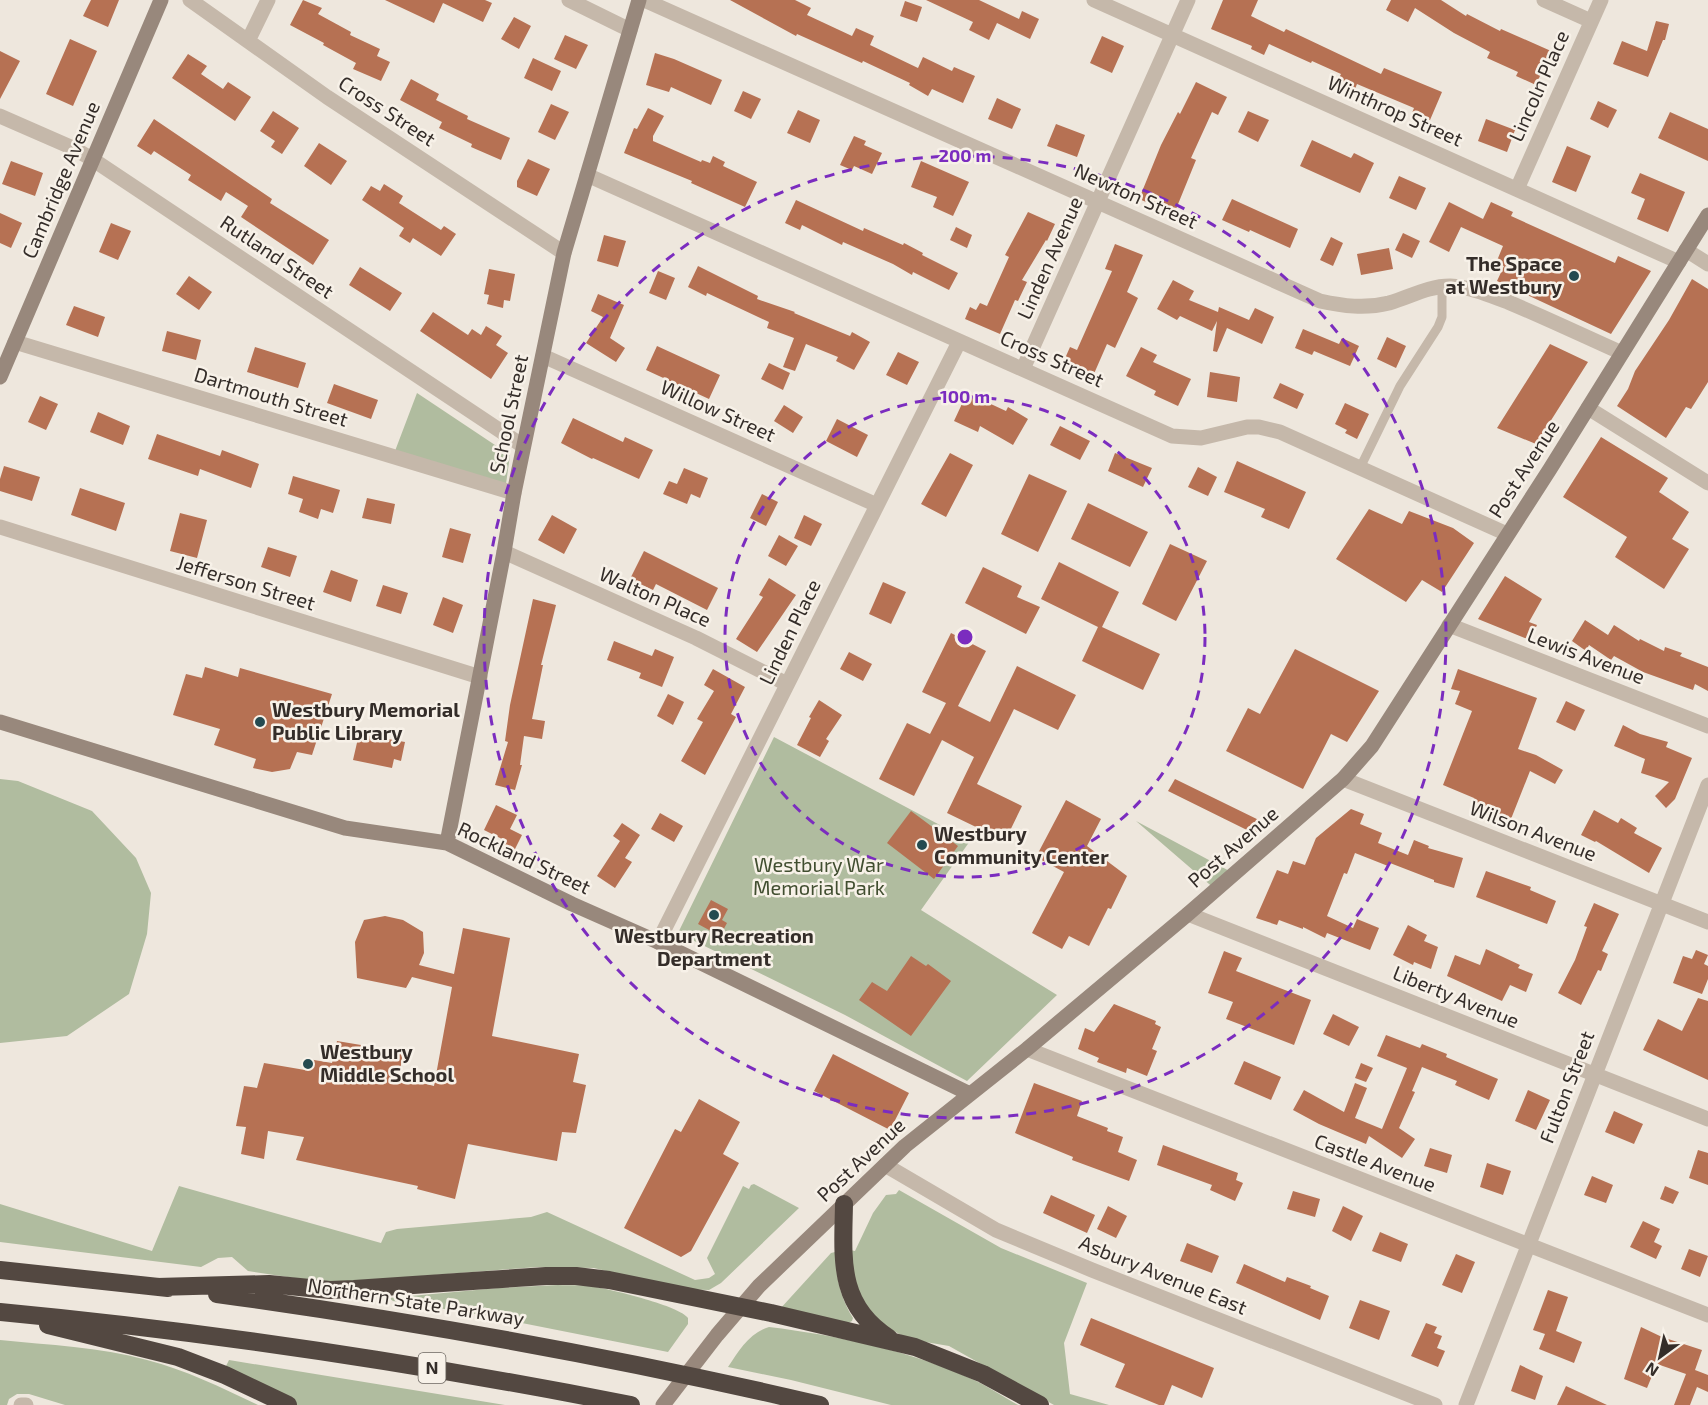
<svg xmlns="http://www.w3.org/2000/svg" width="1708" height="1405" viewBox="0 0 1708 1405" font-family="'Exo 2',sans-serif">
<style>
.green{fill:#b0bc9f}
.building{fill:#b67153}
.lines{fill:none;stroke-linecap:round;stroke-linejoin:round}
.lane{stroke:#c5b8aa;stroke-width:9}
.street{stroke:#c5b8aa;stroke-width:15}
.secondary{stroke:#98887c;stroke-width:15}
.highway{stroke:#534841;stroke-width:18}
.ring{fill:none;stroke:#7b2cbf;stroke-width:3;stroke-dasharray:10 8}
.poi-dot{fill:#244a50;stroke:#f7f1e8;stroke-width:2}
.labels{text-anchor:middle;stroke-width:5;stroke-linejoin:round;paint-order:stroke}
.shield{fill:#f7f1e8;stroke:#6e6862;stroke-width:1.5}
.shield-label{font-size:18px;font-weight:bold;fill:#342d29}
.street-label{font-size:20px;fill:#342d29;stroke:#f7f1e8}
.poi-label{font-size:20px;font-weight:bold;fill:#342d29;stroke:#f7f1e8;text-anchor:start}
.park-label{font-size:20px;fill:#414e30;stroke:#f7f1e8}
.centre{fill:#7b2cbf;stroke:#f7f1e8;stroke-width:3}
.ring-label{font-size:18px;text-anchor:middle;font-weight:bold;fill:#7b2cbf;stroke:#f7f1e8;stroke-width:5;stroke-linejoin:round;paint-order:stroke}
</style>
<rect width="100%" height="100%" fill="#eee7dd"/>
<path class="green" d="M417,393L510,455L506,484L395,451Z
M774,737L970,841L921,910L1057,995L967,1081L845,1015L678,933Z
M0,779L18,781L92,811L136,858L151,893L147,934L129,994L67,1036L0,1043Z
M1136,821L1235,874L1216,890Z
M754,1184L799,1208L721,1283L709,1290L679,1289L594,1268L537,1267L345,1282L308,1280L248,1271L232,1257L218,1258L201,1267L0,1242V1204L152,1251L179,1186L381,1243L386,1232L397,1229L531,1217L547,1212L695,1280L709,1278L715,1274L707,1258L743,1186L749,1189L751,1185Z
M899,1190L1001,1248L1087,1283L1064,1343L1070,1394L1109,1405H1054L949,1346L908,1339L880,1323L861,1304L853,1283L850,1250L855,1251L873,1213L886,1195L896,1194Z
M835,1252C836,1277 840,1297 853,1318L852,1321L848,1323L780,1309L831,1253Z
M558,1285C570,1286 584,1284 596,1287C613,1290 680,1306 688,1318V1324L668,1352L476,1314L393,1301L389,1298L498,1288Z
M769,1327C836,1335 912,1351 974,1380C989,1387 1004,1397 1018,1405H891L791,1380L728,1367C739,1351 749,1333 769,1327Z
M0,1340C49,1345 99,1347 147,1360C186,1370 222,1388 258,1405H65L29,1394H17L9,1399L7,1405H0Z
M229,1360L505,1405H297L224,1370Z"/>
<path class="building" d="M91,0H119L108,27L83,16Z
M303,0L322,8L318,14L351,32L350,35L380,49L377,56L390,62L381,81L353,69L356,63L323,45L324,43L290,25Z
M385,0H485L492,3L483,22L443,3L434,23Z
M730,0H795L811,8L807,15L852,36L856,28L874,36L870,45L918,68L923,57L952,71L954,67L975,76L963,103L932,89L928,96L909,85L910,83L863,61L862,63L797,34L796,36Z
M926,0H979L1019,19L1022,11L1039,19L1030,39L997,23L989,40L969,30L973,22Z
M1223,0H1258L1251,16L1284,32L1286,29L1381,74L1384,68L1442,92L1430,120L1412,113L1414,108L1357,84L1355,89L1338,80L1341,74L1312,61L1311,63L1269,44L1264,55L1251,49L1252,46L1211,29Z
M1391,0H1441L1466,16L1467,14L1500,31L1501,29L1551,51L1536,85L1516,76L1518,72L1487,58L1490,52L1454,33L1415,8L1408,22L1386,10Z
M905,1L922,7L917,22L900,16Z
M514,17L531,26L519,49L501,39Z
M1656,21L1669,24L1665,40H1663L1648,77L1613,64L1622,41L1647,51Z
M565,35L588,45L576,69L554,59Z
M1102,36L1124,46L1112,73L1090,63Z
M70,39L97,51L73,106L46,94Z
M0,51L20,61L0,99Z
M655,53L674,59L722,80L711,105L671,87L669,92L646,85Z
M188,54L207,66L201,74L223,89L228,82L251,97L235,121L172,78Z
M533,58L561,71L552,91L524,78Z
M411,79L439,94L436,100L468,116L467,119L510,138L501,160L471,147L472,144L439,128L442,122L400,100Z
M1196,82L1227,97L1218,115L1212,112L1191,158L1196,160L1174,214L1139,199L1161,145L1178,112L1180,114Z
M743,91L761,99L751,119L734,111Z
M997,98L1021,109L1012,129L988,119Z
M1598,101L1617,110L1608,128L1590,119Z
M551,104L569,112L555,140L538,132Z
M648,108L664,116L653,136V141L701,162L702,160L710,163L713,156L725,162L723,166L757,182L745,207L691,183L692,181L624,153L634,128L637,129Z
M798,110L820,120L810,143L787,133Z
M273,111L299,128L282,154L271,147L275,141L260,131Z
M1248,111L1269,120L1258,142L1238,132Z
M1670,112L1708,129V161L1658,138Z
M154,119L272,199L270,203L329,240L313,265L241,217L248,206L226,192L221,201L188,180L191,175L154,151L151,155L137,146Z
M1486,119L1515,130L1507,152L1478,141Z
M1056,124L1085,135L1077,157L1047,146Z
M854,136L866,141L864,145L882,153L872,174L854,166L852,170L840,165Z
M1312,140L1351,158L1354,153L1374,163L1360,193L1300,166Z
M319,143L347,161L331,185L304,166Z
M1567,146L1591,156L1576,192L1552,182Z
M528,159L550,169L537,196L517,187V181Z
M11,161L43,173L35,196L2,184Z
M921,161L969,182L953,216L933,207L937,197L911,187Z
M1640,173L1685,192L1668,232L1637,219L1645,199L1631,193Z
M1399,176L1426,188L1416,210L1389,198Z
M384,184L403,196L399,203L441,230L444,226L456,234L441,256L413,238L410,243L399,236L404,228L362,200L371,186L380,191Z
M1232,199L1298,229L1290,248L1250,230L1249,232L1222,220Z
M796,200L863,231L864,228L903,245L904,243L923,253L922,255L958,273L949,290L913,272L912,275L893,264L843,242L842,245L802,225L800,230L785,223Z
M1449,202L1483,219L1491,202L1513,212L1511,216L1615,263L1618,256L1651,271L1611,334L1497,281L1504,266L1496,263L1503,246L1461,227L1449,252L1429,242Z
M1028,212L1055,224L1047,241L1046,240L1022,280L1027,282L1018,301L1015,300L1000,334L965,319L970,307L976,310L980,303L987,306L1009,257L1005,255Z
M0,213L22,223L11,248L0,243Z
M111,223L131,231L118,260L99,252Z
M956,227L972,235L967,248L950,240Z
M1403,233L1420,241L1412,258L1395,250Z
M604,235L626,241L618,267L597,261Z
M1331,237L1343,243L1333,266L1320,260Z
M1115,244L1143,255L1127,292L1138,298L1115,348L1107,344L1093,376L1063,363L1070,347L1077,350L1112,271L1105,269Z
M1389,248L1393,269L1361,275L1357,254Z
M698,266L758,296L757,299L795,312L794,313L850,336L852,332L870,342L854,370L836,361L838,357L806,344L795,371L783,367L794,338L767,328L769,322L707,293L706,296L688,287Z
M360,267L402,293L390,311L349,285Z
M489,269L515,274L510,301L504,300L503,308L487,304L489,295L484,294Z
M658,271L675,278L666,300L649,293Z
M189,276L212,292L199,310L176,294Z
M1692,279L1708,289V382L1691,409L1686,407L1666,438L1617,406L1628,389L1635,371L1669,320Z
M1173,280L1194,291L1189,300L1218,312L1219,307L1249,320L1255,308L1274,317L1262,344L1227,328L1217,352L1213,351L1217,321L1212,331L1180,316L1177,320L1157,309Z
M598,294L624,305L610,338L625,348L616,362L586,343L603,317L591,311Z
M74,306L105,317L98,337L66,325Z
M433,312L468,335L472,329L481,335L486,326L502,336L496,345L508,353L491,379L420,331Z
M1303,329L1339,344L1342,338L1359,346L1350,366L1314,351L1312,355L1295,348Z
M167,331L201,340L196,360L162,351Z
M1387,337L1406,346L1396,368L1377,359Z
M1550,344L1588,362L1536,444L1497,428Z
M657,346L720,375L709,399L646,370Z
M255,347L306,363L298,388L247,372Z
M1141,347L1157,355L1153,362L1191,379L1178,406L1154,395L1156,391L1126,376Z
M898,352L919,362L907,385L886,375Z
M769,363L790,373L783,390L761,379Z
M1210,372L1240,377L1237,402L1207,397Z
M1280,383L1304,394L1297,409L1273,398Z
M334,384L378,400L371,419L327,403Z
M967,393L1006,411L1008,407L1028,419L1013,445L980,426L978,432L954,421Z
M40,396L58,404L46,430L28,422Z
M1345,403L1369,414L1357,439L1345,433L1347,430L1335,424Z
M784,405L803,417L793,433L774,421Z
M98,412L130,426L123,445L90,432Z
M573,418L623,442L625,437L653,450L639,479L593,458L592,459L561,443Z
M837,419L868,435L857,457L826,441Z
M1060,426L1090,441L1080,460L1050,445Z
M157,434L220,456L222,450L259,464L251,488L200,469L198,476L148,459Z
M1601,437L1668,478L1659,492L1689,512L1672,539L1689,549L1664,589L1615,557L1627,537L1563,497Z
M950,453L973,465L946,517L921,504Z
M1115,453L1152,468L1143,487L1108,471Z
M1237,461L1306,492L1289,529L1261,517L1265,509L1224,492Z
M4,466L40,477L32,501L0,491V479Z
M1198,467L1217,477L1208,496L1188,487Z
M684,468L708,478L700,498L691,494L687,504L663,494L669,481L677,484Z
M1029,474L1067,491L1038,552L1001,534Z
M293,476L340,490L333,513L321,509L318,519L299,512L303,499L288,494Z
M80,488L125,503L116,531L71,515Z
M762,494L778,502L766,526L750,518Z
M367,498L395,504L391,524L362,518Z
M1088,503L1148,532L1130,567L1071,539Z
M1369,509L1402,524L1409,511L1453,528L1474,543L1442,592L1422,580L1406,602L1336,559Z
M180,513L207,520L197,558L170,551Z
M552,515L577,529L564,554L538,540Z
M804,515L822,524L811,546L794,538Z
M450,528L471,534L463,563L442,557Z
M779,535L798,546L786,566L768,556Z
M1170,544L1207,561L1176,621L1142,604Z
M268,547L297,556L290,577L261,567Z
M644,551L718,588L707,610L656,584L653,590L630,579Z
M1059,562L1119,592L1102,627L1160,654L1143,690L1082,661L1098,627L1041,599Z
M983,567L1022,586L1017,597L1040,607L1026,634L965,603Z
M331,570L358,580L351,602L323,592Z
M1505,576L1542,599L1529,622L1537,625L1530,640L1478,619Z
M769,578L796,595L757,652L736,639L763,597L759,595Z
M883,582L906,592L891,624L869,614Z
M383,585L408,593L401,614L376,606Z
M443,597L463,605L453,633L433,625Z
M533,599L556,605L541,665H543L532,719L545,721L542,739L524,736L520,765H522L515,790L495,785L508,742L505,741L510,705Z
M1585,620L1608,635L1614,625L1639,641L1640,639L1664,651L1665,647L1682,653L1680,656L1708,667V691L1695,684L1693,690L1643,672L1614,656L1611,660L1589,645L1586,651L1572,641Z
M951,633L986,651L958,706L990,722L1017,666L1076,695L1058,730L1014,709L977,784L1022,806L1005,841L947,813L974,757L942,740L914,796L879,779L907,723L930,734L946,703L922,692Z
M614,641L652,656L655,649L674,657L662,687L639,678L641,673L607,660Z
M1295,649L1379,691L1347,742L1331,734L1303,789L1226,751L1248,708L1260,714Z
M849,652L872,664L863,681L840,669Z
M205,667L238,677L240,668L332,694L312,755L297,752L290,769L272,772L253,768L256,759L214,745L220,729L173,715L186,674L202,678Z
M713,669L745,687L731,714L736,717L705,775L681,761L703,722L697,719L714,691L704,685Z
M1458,669L1537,698L1518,749L1536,755L1563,770L1555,784L1530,771L1509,824L1470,808L1474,798L1443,785L1472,711L1455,704L1460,691L1451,689Z
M668,694L684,702L673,725L657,716Z
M819,700L842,715L826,739L829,741L820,757L797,745L811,718L809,717Z
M1566,701L1585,710L1575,731L1556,722Z
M1623,725L1640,734L1668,742L1666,747L1692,758L1675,799L1666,808L1655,796L1669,782L1641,773L1645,759L1614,746Z
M359,734L405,742L401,761L394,759L392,768L353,760Z
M1175,779L1267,824L1255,834L1168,791Z
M1066,800L1101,819L1087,846L1127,876L1111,909L1108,908L1089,946L1069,936L1062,949L1032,933L1064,872L1036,857Z
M496,805L517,815L510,829L522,835L511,857L496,850L502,839L484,830Z
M1351,809L1364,814L1360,824L1382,833L1378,843L1408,855L1414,840L1429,846L1428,848L1463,858L1454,888L1434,882V880L1390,863L1388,866L1355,853L1347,874L1344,873L1327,916L1353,928L1357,919L1379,928L1370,950L1327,933L1325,938L1303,927V929L1279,920L1277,925L1256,918L1277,870L1288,874L1293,861L1305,865L1316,838Z
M1594,810L1618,823L1621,818L1637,828L1634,833L1662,848L1649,873L1596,841L1595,842L1581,835Z
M911,811L958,846L934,879L887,843Z
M660,813L683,826L674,842L651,829Z
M622,823L640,835L625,858L632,862L615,888L597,876L620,841L613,836Z
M1486,871L1531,887L1530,890L1556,901L1547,924L1476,897Z
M711,900L728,909L722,920L727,923L720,936L698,924Z
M1594,903L1619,914L1602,951L1608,954L1601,971L1598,970L1581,1005L1558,993L1575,960L1587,927L1584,926Z
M385,916L403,920L423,932L424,953L419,965L454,974L463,928L510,938L492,1036L579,1054L573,1082L586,1085L576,1133L562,1132L557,1161L468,1144L455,1199L417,1189L418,1186L296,1160L304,1137L268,1131L264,1159L241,1154L246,1127L236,1126L244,1086L257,1088L264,1063L305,1070L308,1059L332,1063L337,1041L403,1052L399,1077L434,1086L452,987L412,977L406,988L357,978L355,942L364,920Z
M1408,925L1427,935L1424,941L1438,947L1431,969L1414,962L1413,965L1393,955Z
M1486,949L1520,965L1518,968L1533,974L1526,992L1510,985L1502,1001L1447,976L1455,955L1480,965Z
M1696,950L1708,955L1704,964L1708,966V979L1702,994L1673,983L1683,956L1692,959Z
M1224,951L1242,958L1236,971L1311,1000L1294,1045L1226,1019L1233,1002L1208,993Z
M911,956L926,966L928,964L951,981L911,1036L859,1000L872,982L887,991Z
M1698,998L1708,1001V1080L1643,1050L1658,1019L1682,1031Z
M1114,1004L1156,1021L1155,1024L1161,1027L1152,1049L1157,1051L1147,1076L1127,1068L1126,1073L1097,1062L1099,1058L1078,1049L1085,1028L1094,1032Z
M1333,1014L1359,1027L1349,1046L1323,1034Z
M1386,1035L1420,1048L1422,1044L1447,1054L1446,1057L1498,1079L1489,1100L1455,1085L1457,1081L1422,1067L1412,1091L1415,1092L1399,1128L1415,1139L1402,1158L1369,1136L1366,1144L1319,1124L1293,1110L1304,1090L1344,1112L1355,1083L1367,1088L1355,1118L1382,1129L1407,1068L1377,1056Z
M833,1054L909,1093L890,1130L814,1091Z
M1244,1061L1281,1077L1271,1100L1234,1084Z
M1361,1063L1373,1068L1366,1082L1355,1078Z
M1034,1083L1082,1101L1077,1116L1108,1128L1107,1131L1123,1137L1118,1152L1137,1160L1129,1181L1072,1160L1073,1157L1015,1133Z
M1528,1090L1550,1100L1536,1130L1515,1121Z
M699,1099L740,1122L723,1154L739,1163L691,1251L681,1257L624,1228L675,1129L681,1132Z
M1614,1111L1643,1124L1634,1144L1605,1132Z
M1163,1145L1238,1173L1236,1180L1243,1183L1235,1201L1210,1190L1212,1185L1157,1165Z
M1430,1148L1452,1155L1447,1173L1424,1166Z
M1698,1150L1708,1153V1185L1689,1178Z
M1487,1163L1511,1171L1503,1195L1480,1187Z
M1592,1176L1613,1185L1606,1203L1584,1195Z
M1665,1186L1679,1192L1673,1204L1660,1199Z
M1293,1191L1320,1199L1315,1217L1287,1209Z
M1051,1195L1095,1215L1087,1233L1043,1213Z
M1108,1206L1127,1216L1116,1238L1097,1229Z
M1343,1206L1363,1216L1351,1241L1332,1231Z
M1643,1221L1660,1229L1654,1242L1662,1246L1656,1259L1630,1247Z
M1380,1232L1408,1244L1401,1262L1372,1251Z
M1187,1243L1219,1256L1212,1273L1180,1261Z
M1689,1249L1708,1256L1700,1277L1681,1269Z
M1456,1254L1475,1262L1462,1293L1442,1285Z
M1244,1264L1285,1282L1287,1277L1311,1286L1310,1288L1329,1296L1320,1320L1236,1283Z
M1548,1290L1568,1297L1556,1331L1582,1342L1574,1363L1539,1349L1545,1334L1533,1330Z
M1360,1300L1390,1311L1379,1340L1349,1328Z
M1091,1318L1214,1368L1202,1398L1172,1385L1164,1405H1159L1115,1387L1125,1364L1080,1345Z
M1426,1323L1437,1327L1434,1333L1442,1336L1437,1348L1445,1351L1438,1367L1411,1356Z
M1641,1327L1662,1337L1702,1350L1695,1370L1708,1375V1392L1697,1387L1690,1405H1674L1686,1374L1657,1364L1647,1388L1624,1379Z
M1520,1365L1543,1376L1535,1400L1511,1391Z
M1566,1386L1607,1405H1557Z"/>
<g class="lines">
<path class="lane" d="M1360,468L1400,386L1438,327L1442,317V287"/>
<path class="street" d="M190,0L327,97L564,253
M569,0L630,30
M644,0L1320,301C1343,306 1365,309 1389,303C1410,297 1428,286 1450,286C1471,287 1489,295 1508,302C1546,318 1584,336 1622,353
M1094,0L1679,262
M1544,0L1591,21
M248,41L268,0
M0,116L73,148L92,159L523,446
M587,175L1172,436L1201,438L1247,427H1259L1280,432L1507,534
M1517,189L1601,0
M1686,250L1708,264
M15,342L514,493
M543,356L877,505
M1023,369L1188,0
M1588,408L1708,483
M0,527L480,677
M504,552L696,638L787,684
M1449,625L1708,726
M1343,779L1708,922
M1188,914L1708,1119
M658,942L959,342
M1027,1049L1708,1315
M885,1165L996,1230L1092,1270L1435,1405
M21,1405H26
M1466,1405L1708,785"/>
<path class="secondary" d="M0,377L161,0
M0,722L345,828L447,843L572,904L658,942L970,1094
M447,843L504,552L514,493L564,253L639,0
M663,1405L717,1335L759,1286L905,1146L1027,1049L1188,914L1343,779L1372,746L1550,469L1708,215"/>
<path class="highway" d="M844,1204C843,1258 837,1305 889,1338
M0,1270L168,1288
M157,1287L269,1284L330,1290L354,1289L546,1276H576L609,1280L771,1313L915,1347L983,1374L1040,1405
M217,1294C419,1322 621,1358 820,1405
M0,1312C212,1332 422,1364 631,1405
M48,1325L178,1357L225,1375L288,1405"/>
</g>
<g class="ring">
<circle cx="965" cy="637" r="240"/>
<circle cx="965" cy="637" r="481"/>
</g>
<g class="poi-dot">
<circle cx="1574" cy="276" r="6"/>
<circle cx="260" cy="722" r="6"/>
<circle cx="922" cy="845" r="6"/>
<circle cx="714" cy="915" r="6"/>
<circle cx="308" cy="1064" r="6"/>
</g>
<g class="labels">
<rect class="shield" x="418.5" y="1353" width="27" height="30" rx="4.5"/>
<g class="shield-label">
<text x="432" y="1374">N</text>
</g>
<g class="street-label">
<text transform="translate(1539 86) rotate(-66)" y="7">Lincoln Place</text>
<text transform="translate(387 111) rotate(33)" y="7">Cross Street</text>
<text transform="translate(1395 111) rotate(24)" y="7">Winthrop Street</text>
<text transform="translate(61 180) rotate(-67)" y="7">Cambridge Avenue</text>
<text transform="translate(1136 196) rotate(24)" y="7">Newton Street</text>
<text transform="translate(277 257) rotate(34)" y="7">Rutland Street</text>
<text transform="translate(1050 258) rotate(-66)" y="7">Linden Avenue</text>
<text transform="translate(1052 359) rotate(24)" y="7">Cross Street</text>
<text transform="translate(271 397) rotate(17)" y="7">Dartmouth Street</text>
<text transform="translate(718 411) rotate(24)" y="7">Willow Street</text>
<text transform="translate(509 414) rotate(-78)" y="7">School Street</text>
<text transform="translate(1524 469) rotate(-57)" y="7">Post Avenue</text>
<text transform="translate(246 583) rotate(17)" y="7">Jefferson Street</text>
<text transform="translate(655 597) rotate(24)" y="7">Walton Place</text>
<text transform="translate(790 632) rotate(-64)" y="7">Linden Place</text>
<text transform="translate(1586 656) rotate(21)" y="7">Lewis Avenue</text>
<text transform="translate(1533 831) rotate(21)" y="7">Wilson Avenue</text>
<text transform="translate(1233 847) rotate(-41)" y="7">Post Avenue</text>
<text transform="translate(524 858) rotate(25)" y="7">Rockland Street</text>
<text transform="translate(1456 997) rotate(22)" y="7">Liberty Avenue</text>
<text transform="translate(1567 1087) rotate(-69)" y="7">Fulton Street</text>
<text transform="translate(861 1160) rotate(-43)" y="7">Post Avenue</text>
<text transform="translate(1375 1163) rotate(21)" y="7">Castle Avenue</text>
<text transform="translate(1163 1275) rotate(22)" y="7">Asbury Avenue East</text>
<text transform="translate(416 1302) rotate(9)" y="7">Northern State Parkway</text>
</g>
<g class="poi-label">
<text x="1562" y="271" text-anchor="end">The Space<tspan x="1562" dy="23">at Westbury</tspan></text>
<text x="272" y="717">Westbury Memorial<tspan x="272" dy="23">Public Library</tspan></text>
<text x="934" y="841">Westbury<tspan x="934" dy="23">Community Center</tspan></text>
<text x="714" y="943" text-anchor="middle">Westbury Recreation<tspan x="714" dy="23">Department</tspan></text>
<text x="320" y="1059">Westbury<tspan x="320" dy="23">Middle School</tspan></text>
</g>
<g class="park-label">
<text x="819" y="872">Westbury War<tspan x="819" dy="23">Memorial Park</tspan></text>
</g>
</g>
<circle cx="965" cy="637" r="9" class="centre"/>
<g class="ring-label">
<text x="965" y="162">200 m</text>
<text x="965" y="403">100 m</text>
</g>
<g transform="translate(1660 1357) rotate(213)" stroke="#f7f1e8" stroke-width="4.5" paint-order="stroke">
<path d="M0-4.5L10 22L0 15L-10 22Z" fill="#342d29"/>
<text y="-9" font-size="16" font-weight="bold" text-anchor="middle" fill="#342d29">N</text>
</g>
</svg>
